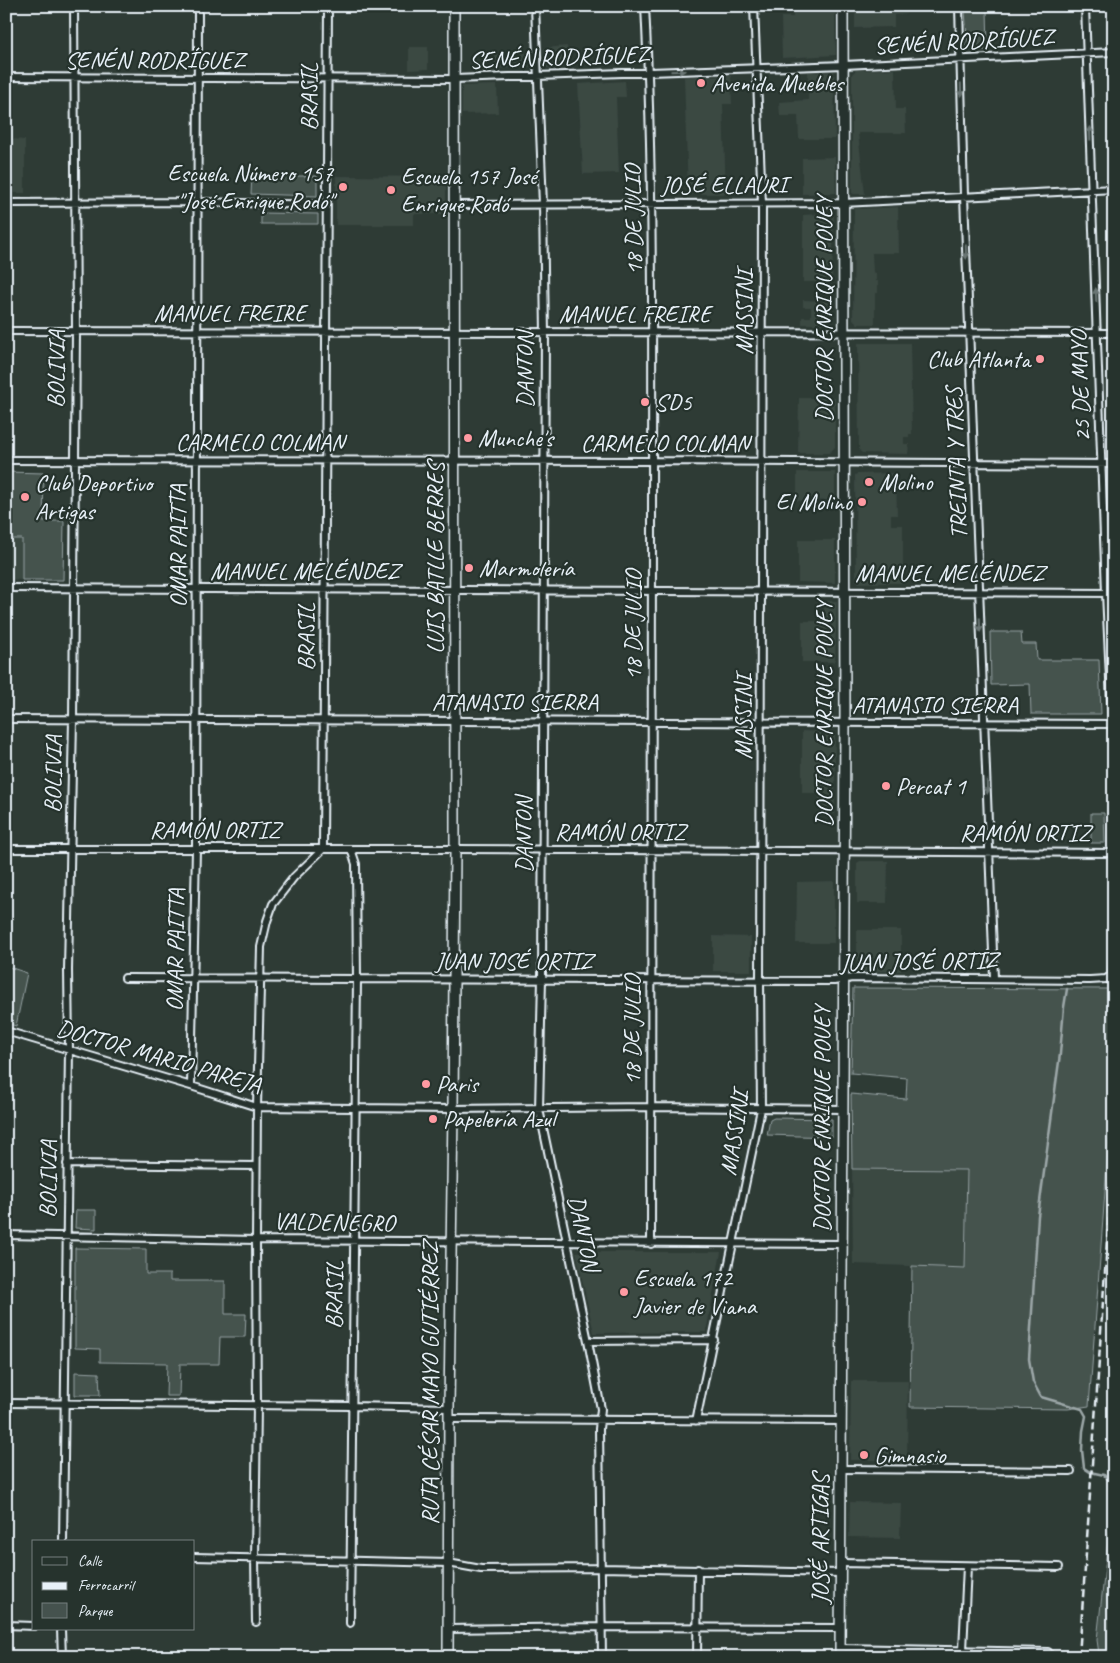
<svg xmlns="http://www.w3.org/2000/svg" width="1120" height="1663" viewBox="0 0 1120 1663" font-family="Caveat,sans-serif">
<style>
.built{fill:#3b4843}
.green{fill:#45524e;stroke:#96a2a3}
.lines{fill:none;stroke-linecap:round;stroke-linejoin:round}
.stream{stroke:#9da8a9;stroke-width:2.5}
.street-casing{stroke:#e8f1f8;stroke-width:10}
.secondary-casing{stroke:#e8f1f8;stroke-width:12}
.street{stroke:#26332d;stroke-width:6}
.secondary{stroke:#26332d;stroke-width:9}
.rail{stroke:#e8f1f8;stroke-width:2.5;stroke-dasharray:8 4;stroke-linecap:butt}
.oneway{fill:#6a7674}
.poi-dot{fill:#ff9aa2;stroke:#26332d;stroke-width:2}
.labels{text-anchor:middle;stroke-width:4.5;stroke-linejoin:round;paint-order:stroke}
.street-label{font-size:24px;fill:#e8f1f8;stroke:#26332d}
.poi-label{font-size:24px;fill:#e8f1f8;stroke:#26332d;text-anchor:start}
</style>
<rect width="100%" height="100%" fill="#2e3b35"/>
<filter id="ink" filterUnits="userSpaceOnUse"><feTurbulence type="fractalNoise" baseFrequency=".02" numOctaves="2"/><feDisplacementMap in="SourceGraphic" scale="10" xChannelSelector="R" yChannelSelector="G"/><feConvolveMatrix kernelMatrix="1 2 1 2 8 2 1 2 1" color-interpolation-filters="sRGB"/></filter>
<g filter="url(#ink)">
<path class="built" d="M855,6H906V14L894,15V27L855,28Z
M835,8L836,55L782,58L781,17H793V9Z
M567,46L568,67L546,68L544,48Z
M409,47H428V69L409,70Z
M531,53L532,67L495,69V54Z
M895,69L896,109H905L906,133H858L865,194H854L852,193V74L856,70Z
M808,72H834L835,139H799L798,116H780L779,102L808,100Z
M731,76L732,104H723L726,194H688L684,77Z
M625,81L626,97H616L619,173L583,174L578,84Z
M497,85L498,113L462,114V86Z
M6,132H12V139L25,140V193H6Z
M835,157L836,193L802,194V158Z
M336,176L446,177V214H414V225H336Z
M898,207L899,253H872L873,272L876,273V281H878V293H875V324H858L853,319L854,209Z
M834,213L832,282H803V215Z
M803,300L830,301V320L827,324H802V317H811V307H803Z
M858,343H910L912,434H909V437H904V444H909L908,454L862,453L859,450Z
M799,398H835V447L829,453H798Z
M797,472H835V500L797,501Z
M896,473L897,515H891V525H903V583H859L856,580L855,475L857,474Z
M6,539H22V580L6,579Z
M798,540H835V583L798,582Z
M824,601H837L835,662H802V621H824Z
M802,731L831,732L835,736V814H819V793H802Z
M860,861H888L887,903H857V863Z
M834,881V943H796L797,882Z
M857,930H901V971L857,972Z
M713,936L751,937V971H713Z
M852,1169L967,1170L965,1268L853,1264Z
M576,1252H721L706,1332L594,1333Z
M851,1381H908L907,1460H850Z
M850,1502L901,1503L900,1538L849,1537Z"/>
<path class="green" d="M987,10L988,50H968L965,11Z
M252,176H317V196L251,194Z
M261,213L318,214V224H261Z
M6,472L44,473L43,521H64L63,580H22V539H6Z
M990,632H1021L1022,644H1036L1037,660H1099L1101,714H1031L1030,684L991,685Z
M1091,813H1104L1105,843H1091Z
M6,966L27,973L16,1026L6,1023Z
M853,988L1114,989V1071L1089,1406L1068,1409L910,1407L912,1266L965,1268L967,1170L852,1169L851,1094L906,1099L907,1078L851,1073Z
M774,1118L832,1119V1137L767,1135L770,1120Z
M76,1210H96V1229L75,1228Z
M75,1248L146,1249V1274H170V1281H225V1314H246L245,1337H220L219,1364H180L179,1396H166L167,1363L100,1362V1349L75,1348Z
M75,1372L99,1373L100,1395H75Z
M1114,1486V1654H1099L1097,1640Z"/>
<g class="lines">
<path class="stream" d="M1067,989L1064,1007L1060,1054L1038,1216L1029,1359L1033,1382L1041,1397L1082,1409L1086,1416L1083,1431L1082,1450L1084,1468L1090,1472L1104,1475L1114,1485"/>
<g class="street-casing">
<path id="street" d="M535,6L543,205L545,333L542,979L539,1109L588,1341L601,1409L599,1429L602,1657
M645,6C654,182 652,359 652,535C652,771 651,1008 651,1244
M959,6L964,196L994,978
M1085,6L1106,593L1114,764
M6,77L454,79L844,65L1114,52
M6,203L198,202L326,205
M454,205L843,203L1114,189
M6,331L1114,333
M6,460L652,461L1114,464
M6,588L1114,593
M6,719L1114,724
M6,849H455L1114,853
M125,978L834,981L852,978L1090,980L1106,979L1112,975L1114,955
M6,1031L191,1086L257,1107L453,1109L651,1107L842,1109
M191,1086L196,849L198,6
M67,1164L256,1166
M6,1235L256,1240L842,1244
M588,1341L714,1340
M6,1403L351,1406L449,1408
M449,1419L842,1421
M696,1421L761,1109L760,980L762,204L754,6
M841,1469L1071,1471
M63,1542L69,1049L68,970L73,720L76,332L74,6
M194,1557L448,1563L481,1569L602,1568L840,1573
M840,1563L1059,1567
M256,1622L255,1559L257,1406L256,1240L257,1107L261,947L267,921L273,904L294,877L323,849L328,6
M350,1623L357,980L356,864L351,849
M6,1625L34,1626
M61,1629L62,1657
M448,1629L603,1627L840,1628
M840,1648L1048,1652
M963,1650L967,1566
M697,1657L698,1569"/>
</g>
<g class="secondary-casing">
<path id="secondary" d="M448,1657L449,1408L453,1109L455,849L454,6
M840,1657L845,723L843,6"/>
</g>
<use href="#street" class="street"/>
<use href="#secondary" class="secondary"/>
<path class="rail" d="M1079,1657L1114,1138"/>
</g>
<defs><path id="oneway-solid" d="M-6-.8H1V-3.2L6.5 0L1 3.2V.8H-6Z" transform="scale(1.25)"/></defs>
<g class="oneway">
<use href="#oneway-solid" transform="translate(678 71) rotate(-2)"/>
<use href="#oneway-solid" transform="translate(961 90) rotate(88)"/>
<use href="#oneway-solid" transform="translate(1090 133) rotate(-92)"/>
<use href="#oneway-solid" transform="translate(966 252) rotate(88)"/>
<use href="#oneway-solid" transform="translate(1096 295) rotate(-92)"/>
<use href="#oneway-solid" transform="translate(980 625) rotate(88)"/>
<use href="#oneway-solid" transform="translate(987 787) rotate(88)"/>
</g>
</g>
<g class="poi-dot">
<circle cx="701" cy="83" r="5"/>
<circle cx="343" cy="187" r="5"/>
<circle cx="391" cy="190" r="5"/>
<circle cx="1040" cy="359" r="5"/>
<circle cx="645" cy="402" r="5"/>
<circle cx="468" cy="438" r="5"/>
<circle cx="869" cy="482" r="5"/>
<circle cx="25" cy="497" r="5"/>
<circle cx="862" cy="502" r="5"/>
<circle cx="469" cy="568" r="5"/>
<circle cx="886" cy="786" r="5"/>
<circle cx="426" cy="1084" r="5"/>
<circle cx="433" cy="1119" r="5"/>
<circle cx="624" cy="1292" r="5"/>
<circle cx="864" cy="1455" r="5"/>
</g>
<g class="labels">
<g class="street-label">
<text transform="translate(964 41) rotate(-3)" y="8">SENÉN RODRÍGUEZ</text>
<text transform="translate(559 57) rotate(-2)" y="8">SENÉN RODRÍGUEZ</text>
<text x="155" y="68">SENÉN RODRÍGUEZ</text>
<text transform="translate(309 97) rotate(-90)" y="8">BRASIL</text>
<text x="724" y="193">JOSÉ ELLAURI</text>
<text transform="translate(633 220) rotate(-91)" y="8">18 DE JULIO</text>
<text transform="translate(824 309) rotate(-90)" y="8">DOCTOR ENRIQUE POUEY</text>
<text transform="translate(744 312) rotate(-90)" y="8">MASSINI</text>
<text x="230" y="321">MANUEL FREIRE</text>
<text x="635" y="322">MANUEL FREIRE</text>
<text transform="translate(56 369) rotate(-89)" y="8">BOLIVIA</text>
<text transform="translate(525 370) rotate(-90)" y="8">DANTON</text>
<text transform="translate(1080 386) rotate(-92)" y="8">25 DE MAYO</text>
<text x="260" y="450">CARMELO COLMAN</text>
<text x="665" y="451">CARMELO COLMAN</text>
<text transform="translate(956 463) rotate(-92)" y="8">TREINTA Y TRES</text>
<text transform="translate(178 546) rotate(-90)" y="8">OMAR PAITTA</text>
<text transform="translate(435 558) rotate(-90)" y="8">LUIS BATLLE BERRES</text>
<text x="305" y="579">MANUEL MELÉNDEZ</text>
<text x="950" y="581">MANUEL MELÉNDEZ</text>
<text transform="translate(633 625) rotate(-90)" y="8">18 DE JULIO</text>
<text transform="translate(306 637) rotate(-90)" y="8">BRASIL</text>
<text x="515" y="710">ATANASIO SIERRA</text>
<text x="935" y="713">ATANASIO SIERRA</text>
<text transform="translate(824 714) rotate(-90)" y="8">DOCTOR ENRIQUE POUEY</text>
<text transform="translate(743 717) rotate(-90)" y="8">MASSINI</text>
<text transform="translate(53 774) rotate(-89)" y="8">BOLIVIA</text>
<text x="215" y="838">RAMÓN ORTIZ</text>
<text x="620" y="840">RAMÓN ORTIZ</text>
<text x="1025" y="841">RAMÓN ORTIZ</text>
<text transform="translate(524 835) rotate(-90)" y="8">DANTON</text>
<text transform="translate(175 950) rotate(-89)" y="8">OMAR PAITTA</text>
<text x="514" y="969">JUAN JOSÉ ORTIZ</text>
<text transform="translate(919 961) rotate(-1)" y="8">JUAN JOSÉ ORTIZ</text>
<text transform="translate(632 1030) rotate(-90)" y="8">18 DE JULIO</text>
<text transform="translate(159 1056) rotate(16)" y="8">DOCTOR MARIO PAREJA</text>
<text transform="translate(822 1119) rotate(-90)" y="8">DOCTOR ENRIQUE POUEY</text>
<text transform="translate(734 1133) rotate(-81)" y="8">MASSINI</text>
<text transform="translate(48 1179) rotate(-89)" y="8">BOLIVIA</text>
<text transform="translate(334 1222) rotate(1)" y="8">VALDENEGRO</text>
<text transform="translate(584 1233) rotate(78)" y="8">DANTON</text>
<text transform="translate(334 1295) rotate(-89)" y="8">BRASIL</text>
<text transform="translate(430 1383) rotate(-90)" y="8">RUTA CÉSAR MAYO GUTIÉRREZ</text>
<text transform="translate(820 1539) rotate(-90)" y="8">JOSÉ ARTIGAS</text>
</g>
<g class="poi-label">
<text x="711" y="91">Avenida Muebles</text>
<text x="333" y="181" text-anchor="end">Escuela Número 157<tspan x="333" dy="28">"José Enrique Rodó"</tspan></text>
<text x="401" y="184">Escuela 157 José<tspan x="401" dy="28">Enrique Rodó</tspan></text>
<text x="1030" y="367" text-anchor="end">Club Atlanta</text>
<text x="655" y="410">SD5</text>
<text x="478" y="446">Munche's</text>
<text x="879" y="490">Molino</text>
<text x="35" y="491">Club Deportivo<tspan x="35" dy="28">Artigas</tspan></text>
<text x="852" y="510" text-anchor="end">El Molino</text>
<text x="479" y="576">Marmolería</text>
<text x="896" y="794">Percat 1</text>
<text x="436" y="1092">Paris</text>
<text x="443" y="1127">Papelería Azul</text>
<text x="634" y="1286">Escuela 172<tspan x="634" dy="28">Javier de Viana</tspan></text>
<text x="874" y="1463">Gimnasio</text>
</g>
</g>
<rect width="1120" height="1663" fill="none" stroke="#26332d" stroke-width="25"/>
<rect x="12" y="12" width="1095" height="1638" fill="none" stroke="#e8f1f8" stroke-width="2" filter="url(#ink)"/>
<rect x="32" y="1540" width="162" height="90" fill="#26332d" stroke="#747f7e"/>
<rect x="42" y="1557" width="25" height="8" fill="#26332d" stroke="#747f7e"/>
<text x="78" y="1566" font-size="15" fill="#e8f1f8">Calle</text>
<rect x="42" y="1582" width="25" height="8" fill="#e8f1f8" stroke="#747f7e"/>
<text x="78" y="1590" font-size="15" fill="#e8f1f8">Ferrocarril</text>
<rect x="42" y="1603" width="25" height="15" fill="#45524e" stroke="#747f7e"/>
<text x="78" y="1616" font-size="15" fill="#e8f1f8">Parque</text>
</svg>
